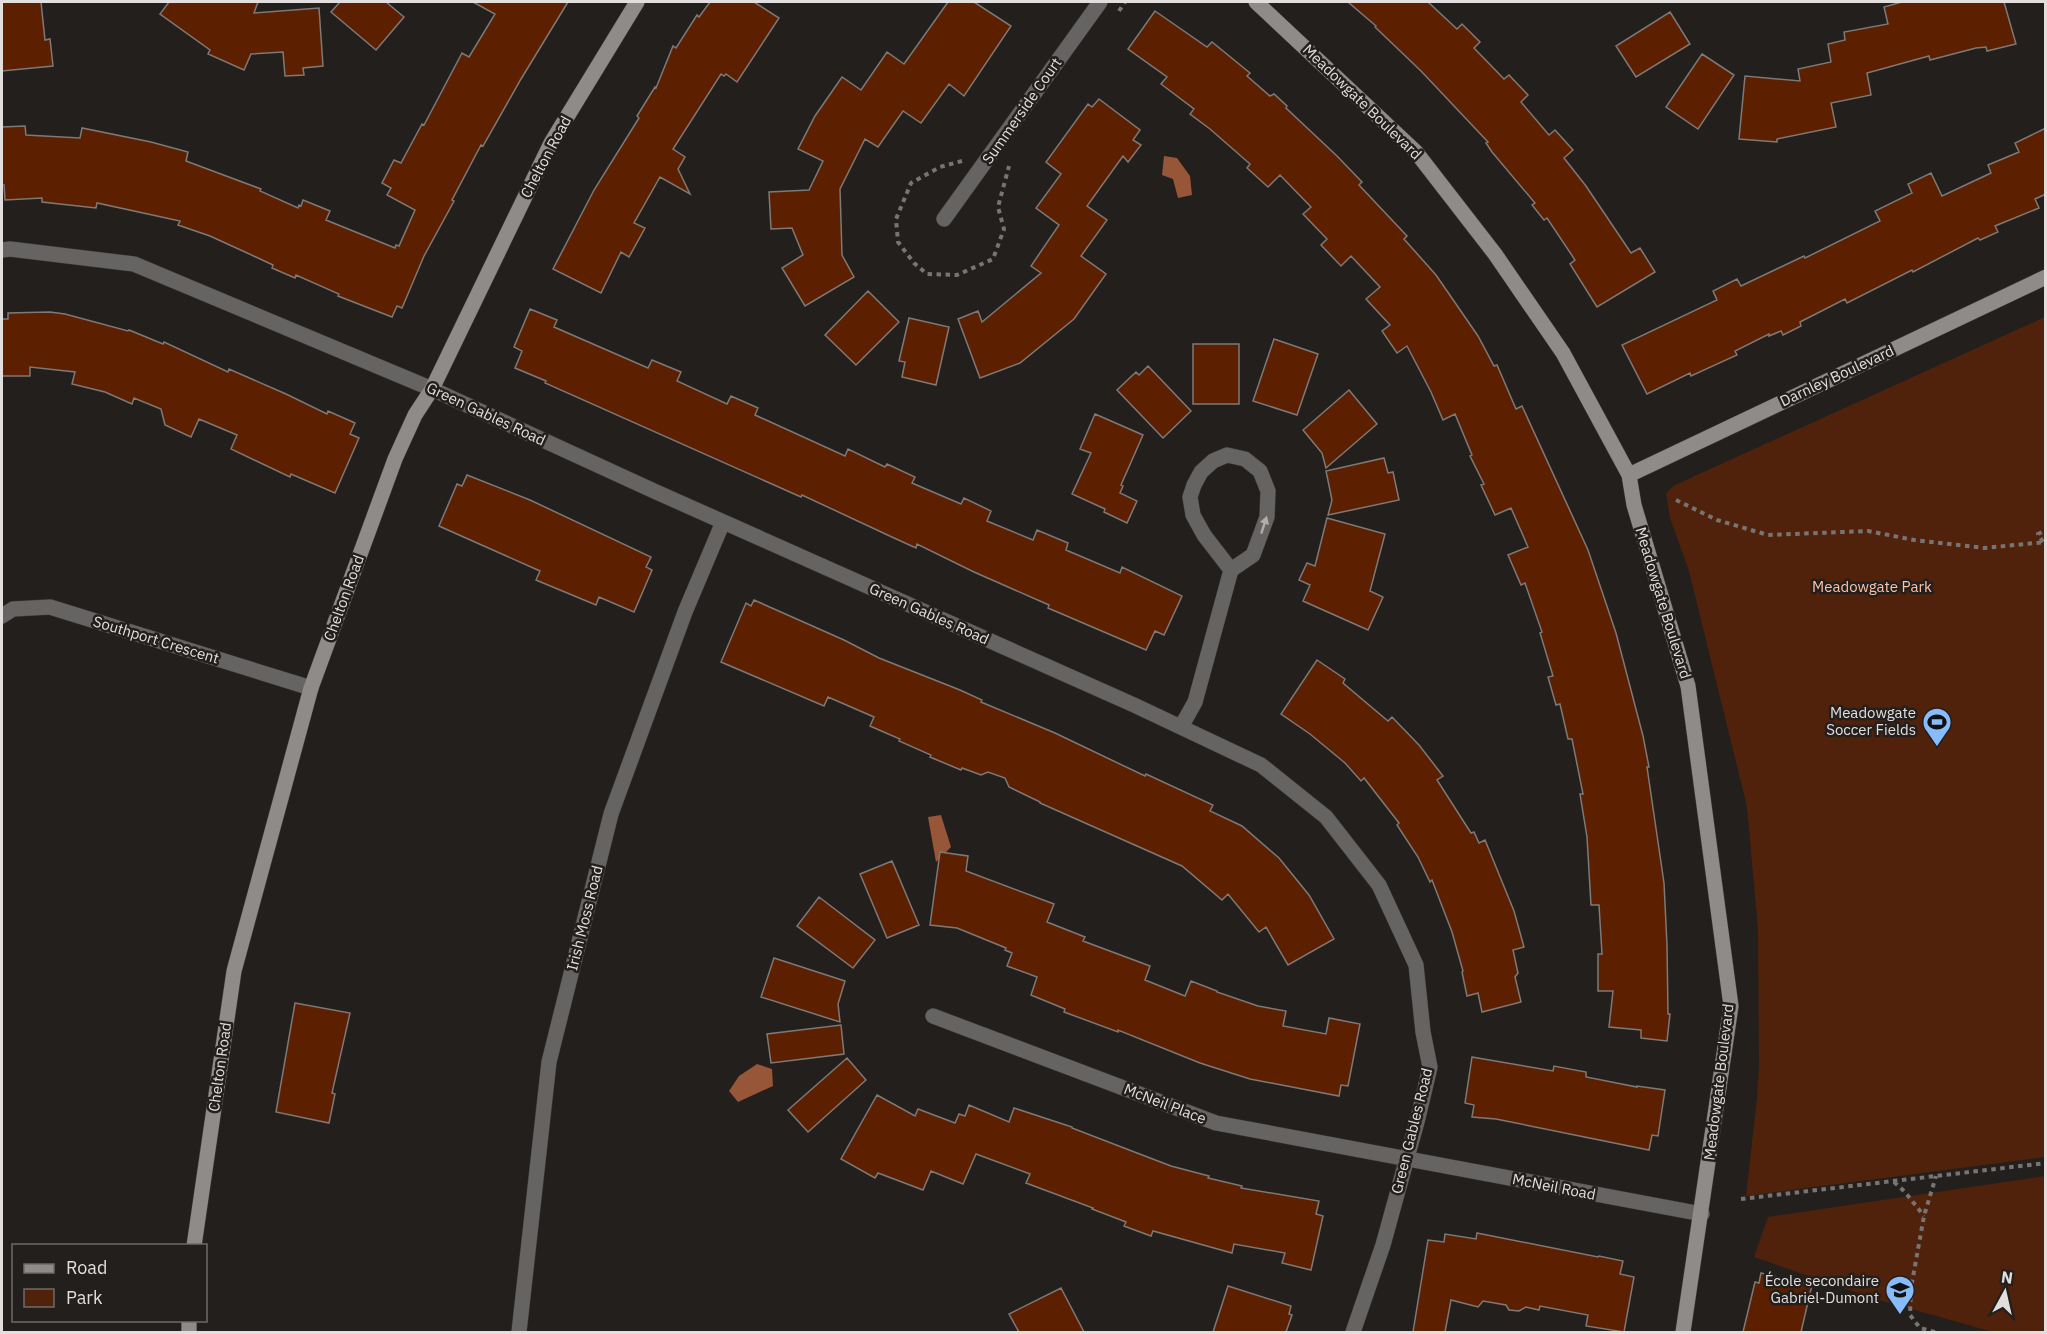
<svg xmlns="http://www.w3.org/2000/svg" width="2047" height="1334" viewBox="0 0 2047 1334" font-family="'IBM Plex Sans',sans-serif">
<style>
.green{fill:#50220c}
.water{fill:#985639}
.building{fill:#5c2000;stroke:#7e7977;stroke-width:1.5}
.lines{fill:none;stroke-linecap:round;stroke-linejoin:round}
.street-casing{stroke:#3e3a38;stroke-width:16}
.secondary-casing{stroke:#3e3a38;stroke-width:16}
.path{stroke:#787473;stroke-width:4;stroke-dasharray:4.5 4.5;stroke-linecap:butt}
.street{stroke:#666463;stroke-width:15}
.secondary{stroke:#8e8b89;stroke-width:15}
.oneway{fill:#b0adac}
.labels{text-anchor:middle;stroke-width:5;stroke-linejoin:round;paint-order:stroke}
.street-label{font-size:15px;fill:#e1dedd;stroke:#231f1d}
.park-label{font-size:15px;fill:#fdc2a8;stroke:#231f1d}
.poi-label{font-size:15px;fill:#e1dedd;stroke:#231f1d;text-anchor:end}
</style>
<rect width="100%" height="100%" fill="#231f1d"/>
<path class="green" d="M2045,317V1157L1746,1196L1757,1098L1759,1065L1758,929L1747,807L1689,571L1670,518L1666,493L1675,485Z
M2045,1176V1332H1993L1872,1298L1754,1257L1768,1217Z"/>
<path class="water" d="M1164,156L1177,158L1190,176L1192,195L1178,198L1173,179L1162,175Z
M941,815L951,847L936,862L928,817Z
M757,1064L772,1069L773,1086L738,1102L729,1091L739,1076Z"/>
<path class="building" d="M2,2H41L45,40L50,39L53,66L2,71Z
M169,2H258L254,13L319,8L323,66L303,68L304,75L285,76L283,52L251,54L244,70L208,54L210,50L160,14Z
M340,2H386L404,17L376,50L331,12Z
M473,2H568L521,79L483,146L481,145L452,200L454,201L424,256L402,308L397,306L392,317L338,296L339,294L296,275L295,278L272,268L273,265L245,252L210,236L178,225L180,221L97,203L96,208L42,202V198L5,200L4,185H2V127L25,126L26,135L80,138L82,128L151,142L188,152L186,161L261,189L260,191L298,208L299,205L301,206L303,200L330,211L326,220L395,248L396,245L399,246L415,210L387,195L391,188L382,183L394,160L401,163L422,124L424,125L462,53L469,57L495,14Z
M710,2H754L779,18L737,82L726,74L724,76L721,74L673,149L685,157L678,169L690,194L660,177L634,223L645,228L629,257L621,252L601,293L553,269L594,190L639,118L637,116L655,87L656,88L673,46L676,48L697,15L699,17Z
M948,2H974L1011,26L964,96L949,84L921,123L903,111L878,147L865,139L840,189L842,255L854,277L805,306L782,268L803,255L792,228L771,229L769,192L809,190L823,161L798,149L815,116L842,77L861,90L887,52L904,64Z
M1348,2H1428L1457,29L1462,24L1480,42L1474,48L1504,79L1509,75L1528,95L1521,102L1549,135L1555,130L1573,150L1564,158L1586,186L1631,253L1640,248L1655,272L1597,307L1570,264L1575,260L1547,218L1544,220L1532,205L1535,203L1492,152L1486,143L1488,142L1421,71L1375,27L1376,26Z
M1902,2H2004L2016,44L1987,51L1986,47L1976,48L1930,60L1929,56L1867,73L1871,95L1831,103L1836,127L1777,139V142L1739,139L1745,76L1800,81L1798,69L1831,62L1828,44L1845,40L1844,32L1888,24L1884,7Z
M1155,11L1207,47L1212,42L1250,73L1247,76L1270,96L1274,94L1287,106L1286,108L1337,156L1362,182L1359,185L1407,236L1404,239L1436,275L1478,336L1494,366L1497,365L1516,409L1522,406L1588,550L1616,633L1643,736L1649,767H1647L1664,883L1667,945L1668,1014H1670L1667,1041L1641,1038V1030L1609,1027L1613,991H1598V954H1602L1599,905H1591L1587,837L1580,794H1583L1572,739H1568L1560,704L1556,705L1548,677L1553,676L1540,633L1542,632L1525,583L1521,585L1508,555L1528,547L1511,508L1495,515L1481,485L1484,484L1470,456L1472,455L1455,414L1443,420L1431,392L1407,346L1397,353L1382,331L1390,325L1366,299L1380,287L1351,256L1341,266L1321,245L1327,239L1303,214L1311,207L1280,175L1268,187L1247,168L1250,164L1210,129L1190,114L1194,109L1161,84L1167,77L1128,49Z
M1670,12L1690,44L1636,77L1616,46Z
M1702,54L1734,75L1698,129L1666,107Z
M1099,99L1140,130L1133,140L1141,145L1128,162L1123,156L1087,206L1107,220L1081,256L1106,274L1074,319L1020,363L980,378L958,319L978,311L982,322L1041,273L1031,266L1059,225L1036,208L1061,174L1046,162L1088,104L1092,107Z
M2046,128V194L2035,199L2039,208L1995,226L1998,232L1980,240L1978,238L1913,272L1912,270L1847,303L1845,299L1800,322L1801,326L1783,335L1781,331L1769,336V334L1735,351L1737,355L1691,376L1690,373L1647,394L1622,345L1717,300L1713,291L1737,279L1741,286L1804,256L1805,258L1880,221L1875,211L1912,193L1908,184L1931,173L1942,196L1991,173L1988,165L2019,152L2015,143Z
M868,291L899,322L856,365L825,335Z
M530,309L557,320L554,327L648,368L652,360L681,372L677,381L727,404L731,396L758,408L755,415L845,456L848,449L885,467L887,464L915,477L912,483L961,504L964,498L991,511L987,521L1033,540L1037,530L1068,543L1066,550L1120,573L1122,567L1182,596L1164,635L1155,631L1146,650L1048,608L1049,605L974,572L917,544L916,548L894,538L802,495L801,497L545,383L546,381L515,368L522,351L514,347Z
M50,312L65,314L128,331L129,330L163,344L164,342L228,372L229,369L286,394L327,414L328,411L355,423L350,434L359,438L335,493L291,474L290,477L231,449L237,435L199,419L191,437L165,425L161,409L134,398L132,404L105,392L72,384L75,372L30,367V376H2V319H8V313Z
M909,318L949,327L936,385L902,377L905,362L899,361Z
M1274,339L1318,354L1297,415L1253,401Z
M1193,344H1239V404H1193Z
M1148,366L1191,411L1163,438L1117,390L1136,372L1139,375Z
M1349,390L1377,424L1326,468L1322,453L1303,430Z
M1095,414L1143,435L1121,485L1123,486L1120,493L1137,501L1127,523L1104,512L1105,509L1072,494L1091,453L1080,449Z
M1384,458L1388,473L1393,472L1399,500L1328,515L1332,500L1326,471Z
M467,475L530,500L651,557L646,567L652,570L634,612L599,597L596,605L536,580L540,571L439,526L457,484L462,486Z
M1327,518L1385,534L1370,591L1383,597L1368,630L1303,601L1310,585L1299,580L1307,563L1315,566Z
M754,600L844,640L879,658L960,690L982,700L981,702L1055,733L1145,776L1146,774L1213,805L1210,811L1242,826L1279,858L1309,895L1334,939L1288,965L1266,927L1259,932L1228,894L1222,900L1182,866L1040,803V802L1009,787L1005,778L988,772L981,775L962,768L961,770L930,757L931,755L899,741L900,739L870,726L874,717L828,697L824,706L721,662L746,603L751,606Z
M1317,660L1345,679L1343,683L1388,721L1392,717L1419,745L1443,776L1437,780L1471,833L1474,832L1479,843L1485,840L1514,911L1524,947L1513,950L1518,973L1515,977L1521,1002L1482,1012L1478,993L1467,996L1462,972L1463,971L1452,932L1432,880L1430,882L1418,857L1397,825L1399,823L1364,778L1361,781L1345,763L1310,734L1281,714Z
M940,852L968,856L966,871L1054,904L1047,922L1085,937L1083,941L1150,966L1145,980L1185,996L1191,981L1217,991V992L1258,1006L1286,1011L1283,1026L1326,1034L1329,1018L1360,1024L1348,1086L1341,1085L1339,1096L1250,1079L1200,1063L1118,1030V1032L1064,1012L1065,1009L1031,995L1037,977L1007,966L1012,953L1005,950L1006,948L957,928L930,925Z
M892,861L919,925L887,938L860,874Z
M819,897L875,940L853,968L797,926Z
M774,958L845,981L838,1004L840,1022L761,997Z
M295,1003L350,1013L332,1093L335,1094L329,1123L276,1112Z
M841,1025L844,1054L771,1063L767,1034Z
M1472,1057L1553,1071L1554,1066L1586,1072V1077L1637,1087V1086L1665,1090L1658,1136L1652,1135L1649,1150L1496,1119L1472,1117L1474,1105L1465,1103Z
M847,1058L866,1080L808,1132L788,1110Z
M877,1095L915,1116L918,1109L955,1123L959,1114L965,1116L969,1105L1009,1122L1014,1108L1072,1127V1128L1137,1153L1171,1166L1209,1176L1208,1178L1242,1186L1241,1188L1319,1201L1316,1214L1323,1216L1311,1270L1282,1263L1285,1253L1234,1244L1232,1253L1153,1231L1151,1236L1124,1226L1126,1222L1092,1209L1093,1208L1026,1183L1030,1174L976,1154L963,1184L931,1171L923,1190L878,1173L875,1178L841,1159Z
M1477,1233L1598,1257L1599,1256L1623,1261L1620,1274L1634,1277L1624,1332L1586,1326L1588,1315L1540,1306L1539,1310L1526,1307L1519,1311L1509,1310L1506,1305L1483,1301L1478,1307L1451,1300L1445,1332H1413L1428,1240L1444,1242L1445,1234L1476,1239Z
M1761,1273L1812,1285L1801,1332H1743L1755,1282L1759,1283Z
M1228,1286L1291,1306L1289,1314L1292,1315L1286,1332H1213Z
M1061,1288L1084,1332H1019L1009,1314Z"/>
<g class="lines">
<g class="street-casing">
<path id="street" d="M944,219L1100,2
M2,250L10,249L134,264L432,389L654,491L1134,705L1261,765L1326,817L1379,885L1416,965L1423,1032L1430,1067L1418,1118L1383,1245L1353,1332
M2,616L13,609L50,607L311,688
M1181,727L1195,702L1231,570L1253,555L1267,517L1268,491L1260,471L1245,459L1227,455L1213,461L1201,472L1194,485L1190,497L1193,515L1204,535L1231,570
M933,1016L1216,1123L1702,1214
M519,1332L549,1062L611,814L685,612L723,522"/>
</g>
<g class="secondary-casing">
<path id="secondary" d="M1256,2L1416,152L1495,254L1563,353L1629,475L1634,505L1688,686L1731,1006L1683,1332
M1629,475L2046,277
M194,1246L234,971L311,688L395,459L415,415L432,389L551,143L637,2
M189,1332V1320"/>
</g>
<path class="path" d="M1119,11L1125,2
M962,161L940,167L911,183L896,219L898,242L914,263L927,274L957,275L993,259L1004,229L998,207L1009,166
M1676,500L1717,520L1768,535L1868,531L1914,540L1984,548L2046,542
M2043,542L2038,534L2046,530
M1894,1182L1905,1192L1924,1216
M1741,1199L2046,1163
M1935,1332L1920,1328L1910,1315L1911,1288L1924,1216L1936,1176"/>
<use href="#street" class="street"/>
<use href="#secondary" class="secondary"/>
</g>
<defs><path id="oneway-solid" d="M-6-.8H1V-3.2L6.5 0L1 3.2V.8H-6Z" transform="scale(1.5)"/></defs>
<use class="oneway" href="#oneway-solid" transform="translate(1264 525) rotate(-72)"/>
<defs>
<g id="stadium-pin" transform="scale(1.5)"><path d="M0 17L-7.5 6A9.5 9.5 0 1 1 7.5 6Z" fill="#87bbfb" stroke="#231f1d"/><path d="M0-5a6.5 5 0 1 0 0 10a6.5 5 0 1 0 0-10ZM-3.5-1.8h7v3.6h-7Z" fill="#111"/></g>
<g id="school-pin" transform="scale(1.5)"><path d="M0 17L-7.5 6A9.5 9.5 0 1 1 7.5 6Z" fill="#87bbfb" stroke="#231f1d"/><path d="M0-5L7-2L0 1L-7-2ZM-4 1L0 2.5L4 1V4Q0 6-4 4Z" fill="#111"/></g>
</defs>
<g fill-rule="evenodd">
<use href="#stadium-pin" x="1937" y="722"/>
<use href="#school-pin" x="1900" y="1290"/>
</g>
<g class="labels">
<g class="street-label">
<text transform="translate(1362 102) rotate(44)" y="5">Meadowgate Boulevard</text>
<text transform="translate(1022 111) rotate(-55)" y="5">Summerside Court</text>
<text transform="translate(546 157) rotate(-62)" y="5">Chelton Road</text>
<text transform="translate(1837 376) rotate(-25)" y="5">Darnley Boulevard</text>
<text transform="translate(486 414) rotate(25)" y="5">Green Gables Road</text>
<text transform="translate(344 598) rotate(-70)" y="5">Chelton Road</text>
<text transform="translate(1663 603) rotate(73)" y="5">Meadowgate Boulevard</text>
<text transform="translate(929 614) rotate(24)" y="5">Green Gables Road</text>
<text transform="translate(156 640) rotate(17)" y="5">Southport Crescent</text>
<text transform="translate(585 918) rotate(-76)" y="5">Irish Moss Road</text>
<text transform="translate(220 1067) rotate(-82)" y="5">Chelton Road</text>
<text transform="translate(1719 1082) rotate(-83)" y="5">Meadowgate Boulevard</text>
<text transform="translate(1165 1104) rotate(21)" y="5">McNeil Place</text>
<text transform="translate(1412 1131) rotate(-76)" y="5">Green Gables Road</text>
<text transform="translate(1554 1187) rotate(11)" y="5">McNeil Road</text>
</g>
<g class="park-label">
<text x="1872" y="592">Meadowgate Park</text>
</g>
<g class="poi-label">
<text x="1916" y="718">Meadowgate<tspan x="1916" dy="17">Soccer Fields</tspan></text>
<text x="1879" y="1286">École secondaire<tspan x="1879" dy="17">Gabriel-Dumont</tspan></text>
</g>
</g>
<rect width="2047" height="1334" fill="none" stroke="#e1dedd" stroke-width="6"/>
<rect x="12" y="1244" width="195" height="78" fill="#231f1d" stroke="#6f6b6a" stroke-width="1.5"/>
<rect x="24" y="1264" width="30" height="9" fill="#8e8b89" stroke="#6f6b6a" stroke-width="1.5"/>
<text x="66" y="1274" font-size="18" fill="#e1dedd">Road</text>
<rect x="24" y="1289" width="30" height="18" fill="#50220c" stroke="#6f6b6a" stroke-width="1.5"/>
<text x="66" y="1304" font-size="18" fill="#e1dedd">Park</text>
<g transform="translate(2005 1292) rotate(8)" stroke="#231f1d" stroke-width="4.5" paint-order="stroke">
<path d="M0-4.5L10 22L0 15L-10 22Z" fill="#e1dedd"/>
<text y="-9" font-size="16" font-weight="bold" text-anchor="middle" fill="#e1dedd">N</text>
</g>
</svg>
